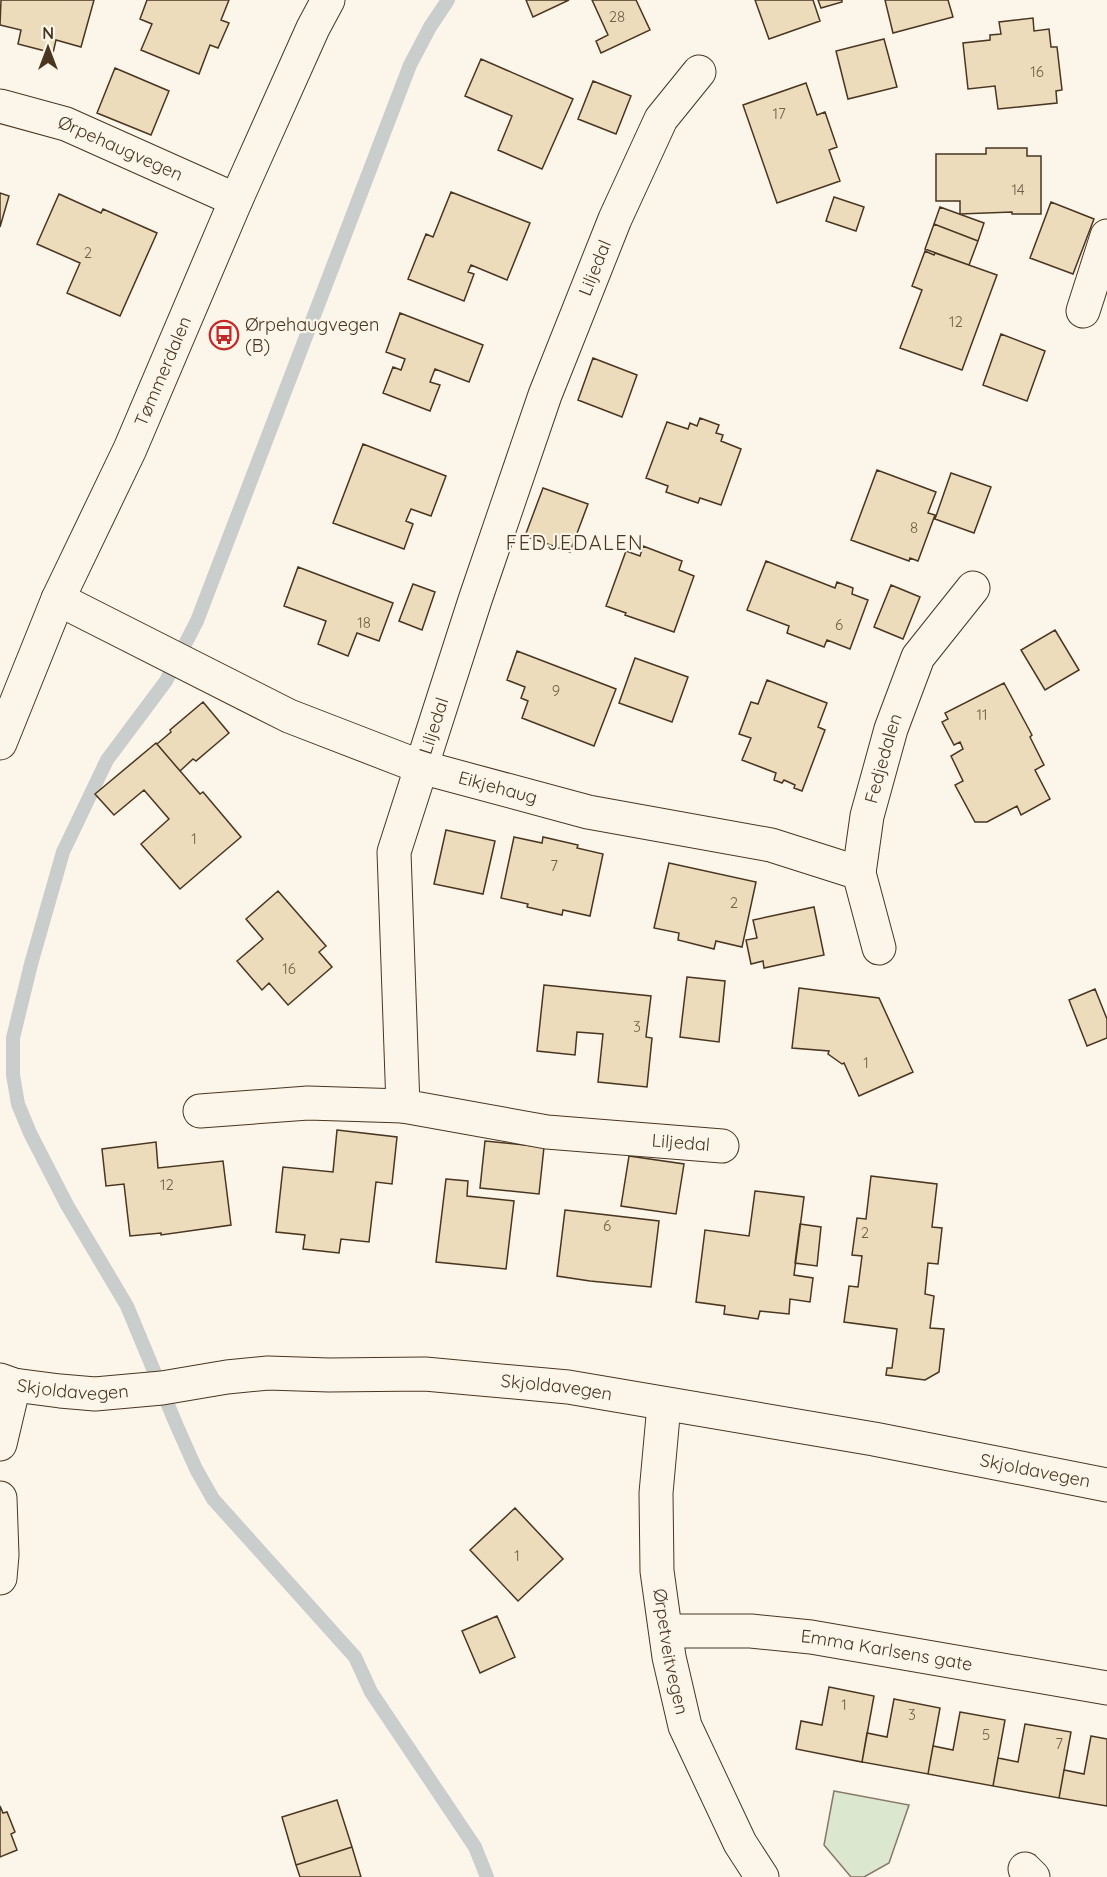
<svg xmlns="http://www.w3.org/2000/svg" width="1107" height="1877" viewBox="0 0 1107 1877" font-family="Quicksand,sans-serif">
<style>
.green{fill:#dce7d0;stroke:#887966;stroke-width:1.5}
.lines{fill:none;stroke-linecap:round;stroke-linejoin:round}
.stream{stroke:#c9cecd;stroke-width:14}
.building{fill:#ecdcbc;stroke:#4a3520;stroke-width:1.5}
.minor-casing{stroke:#4a3520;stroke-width:35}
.minor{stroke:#fbf6e9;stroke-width:33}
.labels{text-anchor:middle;stroke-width:4.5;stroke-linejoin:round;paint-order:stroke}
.number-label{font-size:15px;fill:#725f47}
.street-label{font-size:18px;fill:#4a3520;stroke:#fbf6e9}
.poi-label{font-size:18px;fill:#4a3520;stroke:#fbf6e9;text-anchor:start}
.neighbourhood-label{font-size:20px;letter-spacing:1.5px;fill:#4a3520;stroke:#fbf6e9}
</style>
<rect width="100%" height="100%" fill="#fbf6e9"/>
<path class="green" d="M834,1791L909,1805L889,1863L864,1877H851L824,1845Z"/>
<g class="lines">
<path class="stream" d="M448,0L430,27L410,65L197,621L166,681L107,760L63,852L31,964L13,1038V1075L18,1104L30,1133L67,1205L127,1306L176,1424L196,1469L213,1499L355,1657L371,1692L475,1847L487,1877"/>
</g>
<path class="building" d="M1,0H94L81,47L56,40L53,53L18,44L21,30L0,25Z
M147,0H229L221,20L229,23L218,48L210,45L199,74L141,50L152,24L140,19Z
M526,0H569L533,17Z
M592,0H636L650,30L601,53L596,41L608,35Z
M755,0H813L820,21L769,39Z
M818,0H842V2L821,8Z
M885,0H948L953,17L893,33Z
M1033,18L1034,31L1049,29L1051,47H1057L1062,90L1056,91L1057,103L998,109L995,86L968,89L963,43L990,40V35L1001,34L999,22Z
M884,39L897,87L848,99L836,51Z
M481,59L573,99L542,169L498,150L512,116L465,96Z
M115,68L169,91L151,135L97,113Z
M593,81L631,96L616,134L578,119Z
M806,83L817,115L825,112L837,147L829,150L840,181L777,203L743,105Z
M986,148H1027V156H1041V214H1012V212L960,214V201H936V154H986Z
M451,192L530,223L507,280L471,265L468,272L474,274L464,301L408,279L426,234L433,237Z
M0,193L9,196L0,227Z
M59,194L101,213L103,209L157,233L120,316L67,293L80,263L37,244Z
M834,197L864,207L856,231L826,221Z
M1051,202L1094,219L1073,274L1030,258Z
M940,207L984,223L978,241L934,224Z
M934,224L978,241L969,265L925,249Z
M925,251L934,255L935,253L997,275L962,370L900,348L922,290L912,286Z
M400,313L483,345L469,382L435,369L430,382L440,385L430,411L383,393L393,367L401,370L405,359L386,352Z
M1001,334L1045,351L1027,401L983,385Z
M593,358L637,375L622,417L578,400Z
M700,418L719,425L716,433L723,435L721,441L741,449L721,505L700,498L698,503L666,492L668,486L646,478L667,422L688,429L690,423L697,426Z
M363,444L446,476L431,516L411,509L406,521L413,524L404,549L333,523Z
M877,470L936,492L928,513L935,515L918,561L910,558L909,561L851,540Z
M951,473L991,487L974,533L935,519Z
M543,488L588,504L570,552L525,536Z
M643,546L682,561L679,570L694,576L674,632L625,615L626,613L606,606L626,551L640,556Z
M766,561L835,588L837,582L853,588L852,594L868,600L850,649L827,640L824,647L787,633L789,626L747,610Z
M298,567L393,603L379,641L357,633L348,656L318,644L326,621L284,606Z
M413,584L435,592L422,630L399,621Z
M891,585L920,597L903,639L874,627Z
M1055,630L1079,670L1045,690L1021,650Z
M517,651L616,689L594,746L522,718L528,701L521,698L525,687L507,680Z
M635,658L688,677L672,722L619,703Z
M767,680L827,703L818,727L825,730L802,791L794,788L795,785L784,780L782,783L774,780L776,773L742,760L751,738L739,734L751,702L758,704Z
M1004,683L1032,735L1030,737L1044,765L1035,770L1050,799L1021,815L1017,806L987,822H975L955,785L963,781L951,756L963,749L960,742L954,745L942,722L948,719L945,713Z
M203,702L229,733L196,761L193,759L180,771L157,744L171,732L170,730Z
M156,743L200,794L203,792L241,837L180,889L141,844L169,819L144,790L114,815L95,794Z
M446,830L495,841L483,894L434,884Z
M514,837L542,843L543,837L578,845L577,848L603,854L590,916L563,910L562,915L527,907L528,904L501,898Z
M669,863L756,882L742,947L716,941L714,949L678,940L679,933L654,928Z
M278,891L326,946L319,952L332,967L288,1005L269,983L262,990L237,961L263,939L246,919Z
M814,907L824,955L764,968L763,961L751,964L746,940L757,938L753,920Z
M687,977L725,981L719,1042L680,1037Z
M544,985L651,996L646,1037L652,1038L647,1087L598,1082L603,1034L577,1032L575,1055L537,1051Z
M799,988L879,998L913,1072L859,1096L844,1063L842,1064L828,1054L829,1051L792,1048Z
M1095,989L1107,1019V1038L1087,1046L1069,1000Z
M337,1130L397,1137L392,1184L376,1182L369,1242L341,1239L339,1253L303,1249L305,1235L276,1232L283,1167L333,1172Z
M485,1141L544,1147L539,1194L480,1188Z
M156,1142L158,1168L223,1161L231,1225L161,1235V1233L130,1236L124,1184L106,1186L102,1149Z
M629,1156L684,1164L676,1214L621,1206Z
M871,1176L937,1184L932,1227L942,1228L938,1264L928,1263L925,1294L934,1296L930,1328L944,1329L939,1372L925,1380L886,1375L887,1368H892L897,1329L844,1322L849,1286L858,1287L862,1256L852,1255L857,1218L866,1219Z
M446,1179L468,1181L467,1196L514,1201L506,1269L436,1262Z
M755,1191L804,1197L794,1275L813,1278L810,1302L790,1299L789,1314L760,1311L758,1319L724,1314L725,1306L696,1302L705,1230L749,1236Z
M565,1210L659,1221L651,1287L590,1281L557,1276Z
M800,1224L821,1227L817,1266L795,1263Z
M515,1508L563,1559L518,1601L470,1550Z
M497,1616L515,1657L480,1673L462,1631Z
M829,1687L874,1696L862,1762L796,1749L801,1721L822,1725Z
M894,1699L940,1708L928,1774L862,1762L867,1733L887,1737Z
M960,1712L1005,1720L993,1786L928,1774L933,1746L953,1750Z
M1025,1724L1071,1732L1059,1798L993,1786L998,1758L1018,1762Z
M1091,1736L1107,1739V1806L1059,1798L1064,1770L1084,1774Z
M337,1800L352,1847L296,1865L282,1817Z
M0,1806L3,1813L7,1812L15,1832L11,1834L17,1850L0,1857Z
M352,1847L361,1877H300L296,1865Z"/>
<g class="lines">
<g class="minor-casing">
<g id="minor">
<path id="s1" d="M699,72L661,119L615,219L545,395L475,600L394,852L403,1106L547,1132L722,1146"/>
<path id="s2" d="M0,106L66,124L236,200"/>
<path d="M1083,311L1107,236"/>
<path id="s3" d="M58,599L289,716L421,767L588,812L771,845L859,873"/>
<path id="s4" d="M0,743L58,599L130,449L236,200L313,28L328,0"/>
<path id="s5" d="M879,948L859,873L867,816L891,729L918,657L973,588"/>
<path d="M200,1111L308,1103L403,1106"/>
<path id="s6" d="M0,1380L14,1385L60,1391L95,1394L162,1388L227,1377L268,1373L329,1375L425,1374L568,1387L874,1439L1107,1485"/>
<path id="s7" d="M664,1405L656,1493L657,1571L669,1657L685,1726L740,1843L762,1877"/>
<path d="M0,1444L14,1385"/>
<path d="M0,1498L2,1555L0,1578"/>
<path id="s8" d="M666,1631H751L811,1637L1107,1688"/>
<path d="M1025,1869L1033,1877"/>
</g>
</g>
<use href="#minor" class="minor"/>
</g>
<defs>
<g id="bus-ring" transform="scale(1.5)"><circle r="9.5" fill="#fbf6e9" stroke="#c62828" stroke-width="1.5"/><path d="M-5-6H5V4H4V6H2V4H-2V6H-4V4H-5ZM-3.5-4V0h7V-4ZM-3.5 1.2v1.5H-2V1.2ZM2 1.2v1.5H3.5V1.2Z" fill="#c62828"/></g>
</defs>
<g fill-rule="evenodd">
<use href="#bus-ring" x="224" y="335"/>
</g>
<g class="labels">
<g class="number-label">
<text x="617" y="22">28</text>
<text x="1037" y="77">16</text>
<text x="779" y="119">17</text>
<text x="1018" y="195">14</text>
<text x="88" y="258">2</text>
<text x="956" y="327">12</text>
<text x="914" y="533">8</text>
<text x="364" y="628">18</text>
<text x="839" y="630">6</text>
<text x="556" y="696">9</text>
<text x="982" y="720">11</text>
<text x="194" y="844">1</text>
<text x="554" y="871">7</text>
<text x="734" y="908">2</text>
<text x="289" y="974">16</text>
<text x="637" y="1032">3</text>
<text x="866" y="1068">1</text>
<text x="167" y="1190">12</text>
<text x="607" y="1231">6</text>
<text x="865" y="1238">2</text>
<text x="517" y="1561">1</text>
<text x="844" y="1710">1</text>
<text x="912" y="1720">3</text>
<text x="986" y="1740">5</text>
<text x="1059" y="1749">7</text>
</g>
<g class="street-label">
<text dy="6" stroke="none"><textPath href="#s2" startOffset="128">Ørpehaugvegen</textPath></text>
<text transform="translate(595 268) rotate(-68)" y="6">Liljedal</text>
<text dy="6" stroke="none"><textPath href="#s4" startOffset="406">Tømmerdalen</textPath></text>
<text transform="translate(434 726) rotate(-72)" y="6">Liljedal</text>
<text dy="6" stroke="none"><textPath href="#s5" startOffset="195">Fedjedalen</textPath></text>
<text dy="6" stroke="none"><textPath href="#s3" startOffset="480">Eikjehaug</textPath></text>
<text dy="6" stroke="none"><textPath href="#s1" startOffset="1376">Liljedal</textPath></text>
<text dy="6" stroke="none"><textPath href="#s6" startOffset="74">Skjoldavegen</textPath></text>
<text dy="6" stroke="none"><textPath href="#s6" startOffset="560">Skjoldavegen</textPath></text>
<text dy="6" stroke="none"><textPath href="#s6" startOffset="1046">Skjoldavegen</textPath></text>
<text dy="6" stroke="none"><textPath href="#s7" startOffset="248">Ørpetveitvegen</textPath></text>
<text dy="6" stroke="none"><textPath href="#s8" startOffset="222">Emma Karlsens gate</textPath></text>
</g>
<g class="poi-label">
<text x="245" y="331">Ørpehaugvegen<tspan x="245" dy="21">(B)</tspan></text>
</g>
<g class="neighbourhood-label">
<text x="575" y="550">FEDJEDALEN</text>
</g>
</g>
<g transform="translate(48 48)" stroke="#fbf6e9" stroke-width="4.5" paint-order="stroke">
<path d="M0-4.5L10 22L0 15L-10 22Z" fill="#4a3520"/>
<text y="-9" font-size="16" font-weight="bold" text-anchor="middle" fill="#4a3520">N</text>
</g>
</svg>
